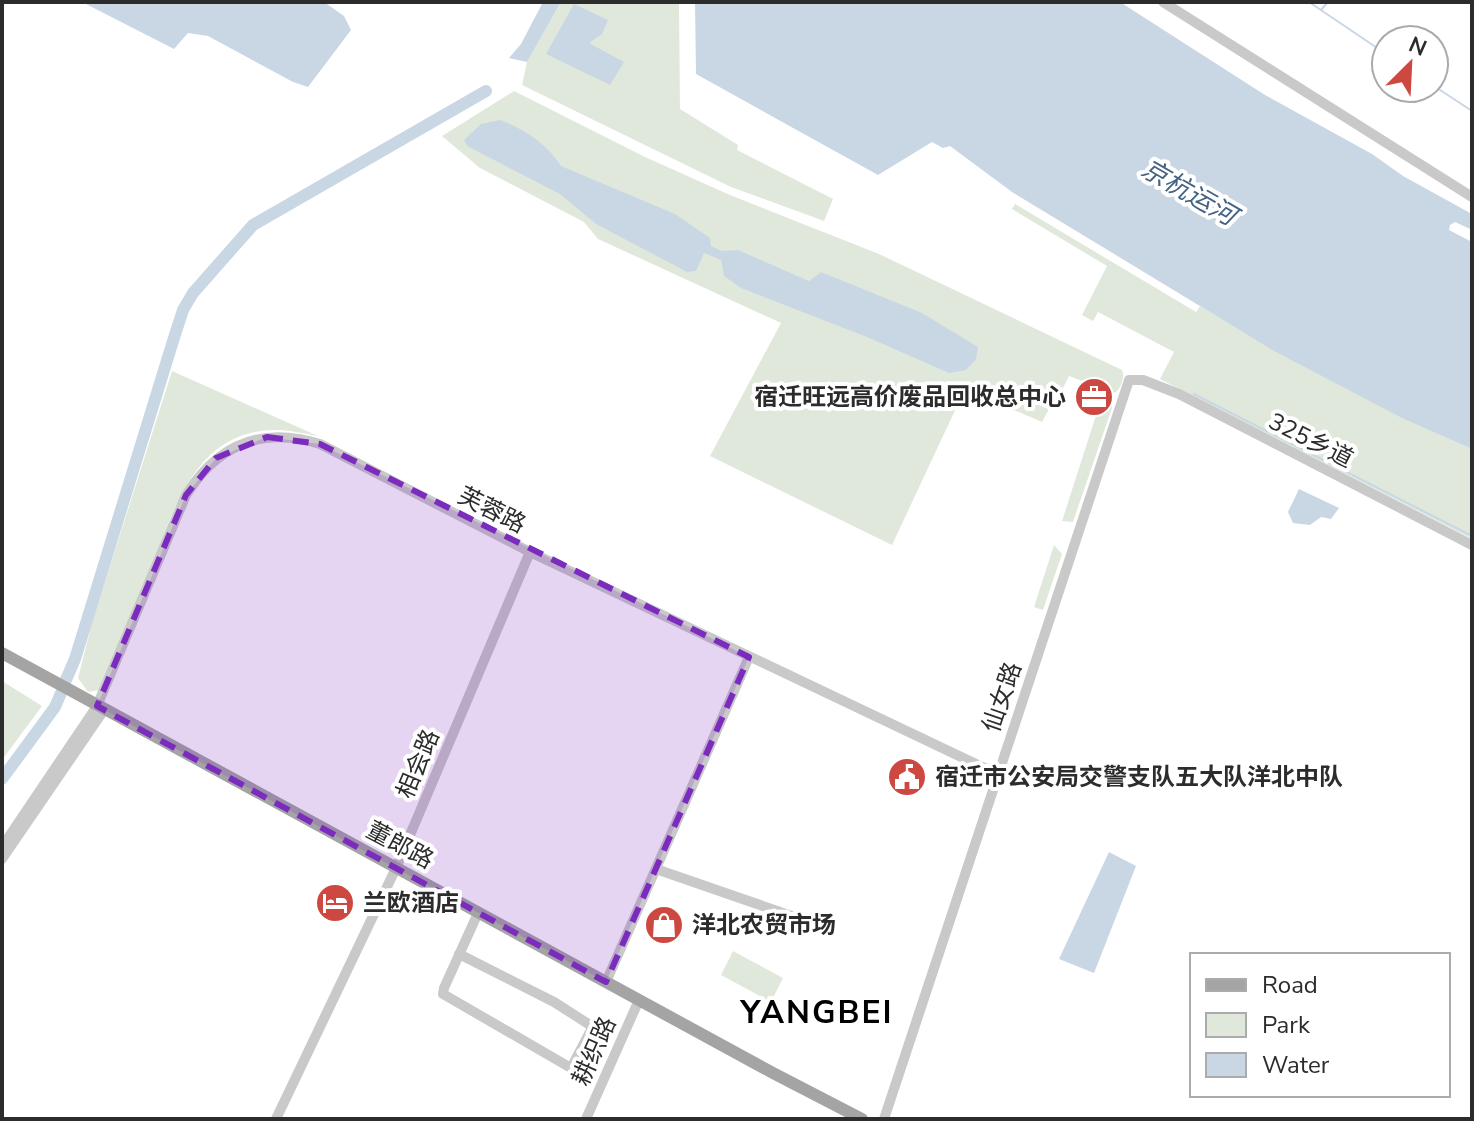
<svg xmlns="http://www.w3.org/2000/svg" width="1474" height="1121" viewBox="0 0 1474 1121" font-family="'Nunito Sans','Noto Sans SC',sans-serif">
<style>
.green{fill:#e0e8db}
.water{fill:#c9d7e5}
.lines{fill:none;stroke-linecap:round;stroke-linejoin:round}
.stream{stroke:#c9d7e5;stroke-width:2}
.river{stroke:#c9d7e5;stroke-width:12}
.minor{stroke:#c9c9c9;stroke-width:10}
.major{stroke:#a4a4a4;stroke-width:12}
.marked{fill:#7b2cbf;fill-opacity:0.2;stroke:#7b2cbf;stroke-width:6;stroke-dasharray:16 10;stroke-linejoin:round}
.labels{text-anchor:middle;stroke-width:8;stroke-linejoin:round;paint-order:stroke}
.poi-label{font-size:24px;font-weight:bold;fill:#2c2c2c;stroke:#fff;text-anchor:start}
.street-label{font-size:24px;fill:#2c2c2c;stroke:#fff}
.water-label{font-size:26px;font-style:italic;fill:#456483;stroke:#fff}
.district-label{font-size:32px;font-weight:bold;letter-spacing:2px;fill:#000;stroke:#fff}
</style>
<rect width="100%" height="100%" fill="#fff"/>
<path class="green" d="M561,2H679L680,109L738,145L737,150L833,199L824,221L731,187L522,85L527,62Z
M514,91L645,157L730,195L879,254L1122,370C1125,376 1121,390 1114,393L1069,376C1061,394 1050,405 1042,422L965,389L892,545L710,456L781,323L598,239L584,222L480,168L442,136Z
M1015,204L1196,312L1200,306C1288,360 1378,407 1472,449V539L1160,379L1174,352L1098,312L1093,321L1082,315L1107,266L1012,209Z
M172,371L318,436C306,434 293,431 281,430C194,427 173,512 148,577C133,615 114,651 99,690L88,692L78,678L92,623Z
M1101,400L1111,404L1112,408L1073,522L1062,521Z
M1054,545L1062,554L1043,610L1034,607Z
M2,681L42,706L2,760Z
M733,951L783,978L771,1002L721,975Z"/>
<path class="water" d="M82,2H324L344,16L351,30L308,87L293,82L208,36L188,33L174,49Z
M543,2H561L527,62L509,58L521,44Z
M695,2H1120L1265,95L1372,154L1403,176L1472,214V230L1455,222L1450,225L1449,230L1472,242V449L1400,417L1274,351L1012,192L950,146L943,148L932,142L878,175L696,74Z
M574,4L608,20L602,34L589,43L624,62L610,85L546,54Z
M500,120C525,129 547,144 561,166L675,214L710,238L711,246L722,251L738,250L809,281L821,272L922,313L978,347L976,359L966,370L949,373L867,337L741,288L724,276L721,260L704,253L696,271L687,272L596,224L560,194L467,146L464,140L481,124Z
M1299,489L1339,508L1331,519L1321,517L1310,525L1293,523L1288,512Z
M1109,852L1136,866L1094,973L1059,959Z"/>
<g class="lines">
<path class="stream" d="M1309,2L1386,54
M1321,10L1328,2
M1434,86L1472,111
M1194,394L1472,536"/>
<path class="river" d="M65,682L75,659L173,341L183,310L193,293L253,225L486,91
M2,779L55,707L61,693"/>
<path class="minor" d="M1163,2L1472,197
M2,847L97,706L186,495C218,444 262,426 320,444L530,552L997,774
M2,859L104,710
M656,869L809,922
M459,954L554,1002L590,1025L592,1028L571,1068L443,994L444,988L478,913
M606,982L749,657
M276,1119L396,868L530,552
M586,1119L639,1000
M884,1119L1129,380H1143L1179,394L1472,545"/>
<path class="major" d="M2,653L773,1073L862,1119"/>
</g>
<path class="marked" d="M267,437L320,444L749,657L606,982L97,706L186,495L216,458Z"/>
<defs>
<g id="office-disc" transform="scale(2)"><circle r="9.5" fill="#ce4842" stroke="#fff"/><path d="M-6-3h4V-5.5h4V-3h4V5H-6ZM-1-4.5V-3h2v-1.5ZM-6 0V1H6V0Z" fill="#fff"/></g>
<g id="civic-disc" transform="scale(2)"><circle r="9.5" fill="#ce4842" stroke="#fff"/><path d="M-.6-6.5H3V-4.5H.6V-3L4-1V1h2V6H-6V1h2V-1L-.6-3ZM-1.2 2.5V6h2.4V2.5Z" fill="#fff"/></g>
<g id="hotel-disc" transform="scale(2)"><circle r="9.5" fill="#ce4842" stroke="#fff"/><path d="M-6-4.5h1.5V1H6V5H4.5V3h-9V5H-6ZM-4 0a1.8 1.8 0 1 1 3.6 0ZM.5 0V-2.5h3Q6-2.5 6 0Z" fill="#fff"/></g>
<g id="shop-disc" transform="scale(2)"><circle r="9.5" fill="#ce4842" stroke="#fff"/><path d="M-5-2.5h2.3a2.7 3.5 0 0 1 5.4 0H5L5.5 6h-11ZM-1.5-2.5h3a1.5 2.3 0 0 0-3 0Z" fill="#fff"/></g>
</defs>
<g fill-rule="evenodd">
<use href="#office-disc" x="1094" y="397"/>
<use href="#civic-disc" x="907" y="777"/>
<use href="#hotel-disc" x="335" y="903"/>
<use href="#shop-disc" x="664" y="925"/>
</g>
<g class="labels">
<g class="poi-label">
<text x="1066" y="405" text-anchor="end">宿迁旺远高价废品回收总中心</text>
<text x="935" y="785">宿迁市公安局交警支队五大队洋北中队</text>
<text x="363" y="911">兰欧酒店</text>
<text x="692" y="933">洋北农贸市场</text>
</g>
<g class="street-label">
<text transform="translate(1311 440) rotate(27)" y="8">325乡道</text>
<text transform="translate(492 510) rotate(27)" y="8">芙蓉路</text>
<text transform="translate(1002 697) rotate(-71)" y="8">仙女路</text>
<text transform="translate(418 764) rotate(-67)" y="8">相会路</text>
<text transform="translate(400 845) rotate(28)" y="8">董郎路</text>
<text transform="translate(594 1051) rotate(-66)" y="8">耕织路</text>
</g>
<g class="water-label">
<text transform="translate(1189 192) rotate(30)" y="9">京杭运河</text>
</g>
<g class="district-label">
<text x="817" y="1023">YANGBEI</text>
</g>
</g>
<rect width="1474" height="1121" fill="none" stroke="#2c2c2c" stroke-width="8"/>
<rect x="1190" y="953" width="260" height="144" fill="#ffffff" stroke="#ababab" stroke-width="2"/>
<rect x="1206" y="979" width="40" height="12" fill="#a4a4a4" stroke="#ababab" stroke-width="2"/>
<text x="1262" y="993" font-size="24" fill="#2c2c2c">Road</text>
<rect x="1206" y="1013" width="40" height="24" fill="#e0e8db" stroke="#ababab" stroke-width="2"/>
<text x="1262" y="1033" font-size="24" fill="#2c2c2c">Park</text>
<rect x="1206" y="1053" width="40" height="24" fill="#c9d7e5" stroke="#ababab" stroke-width="2"/>
<text x="1262" y="1073" font-size="24" fill="#2c2c2c">Water</text>
<g transform="translate(1410 64) rotate(24)"><circle r="38" fill="#ffffff" stroke="#ababab" stroke-width="2"/>
<path d="M0-6L14 30L0 20L-14 30Z" fill="#ce4842"/>
<text y="-12" font-size="22" font-weight="bold" text-anchor="middle" fill="#2c2c2c">N</text>
</g>
</svg>
